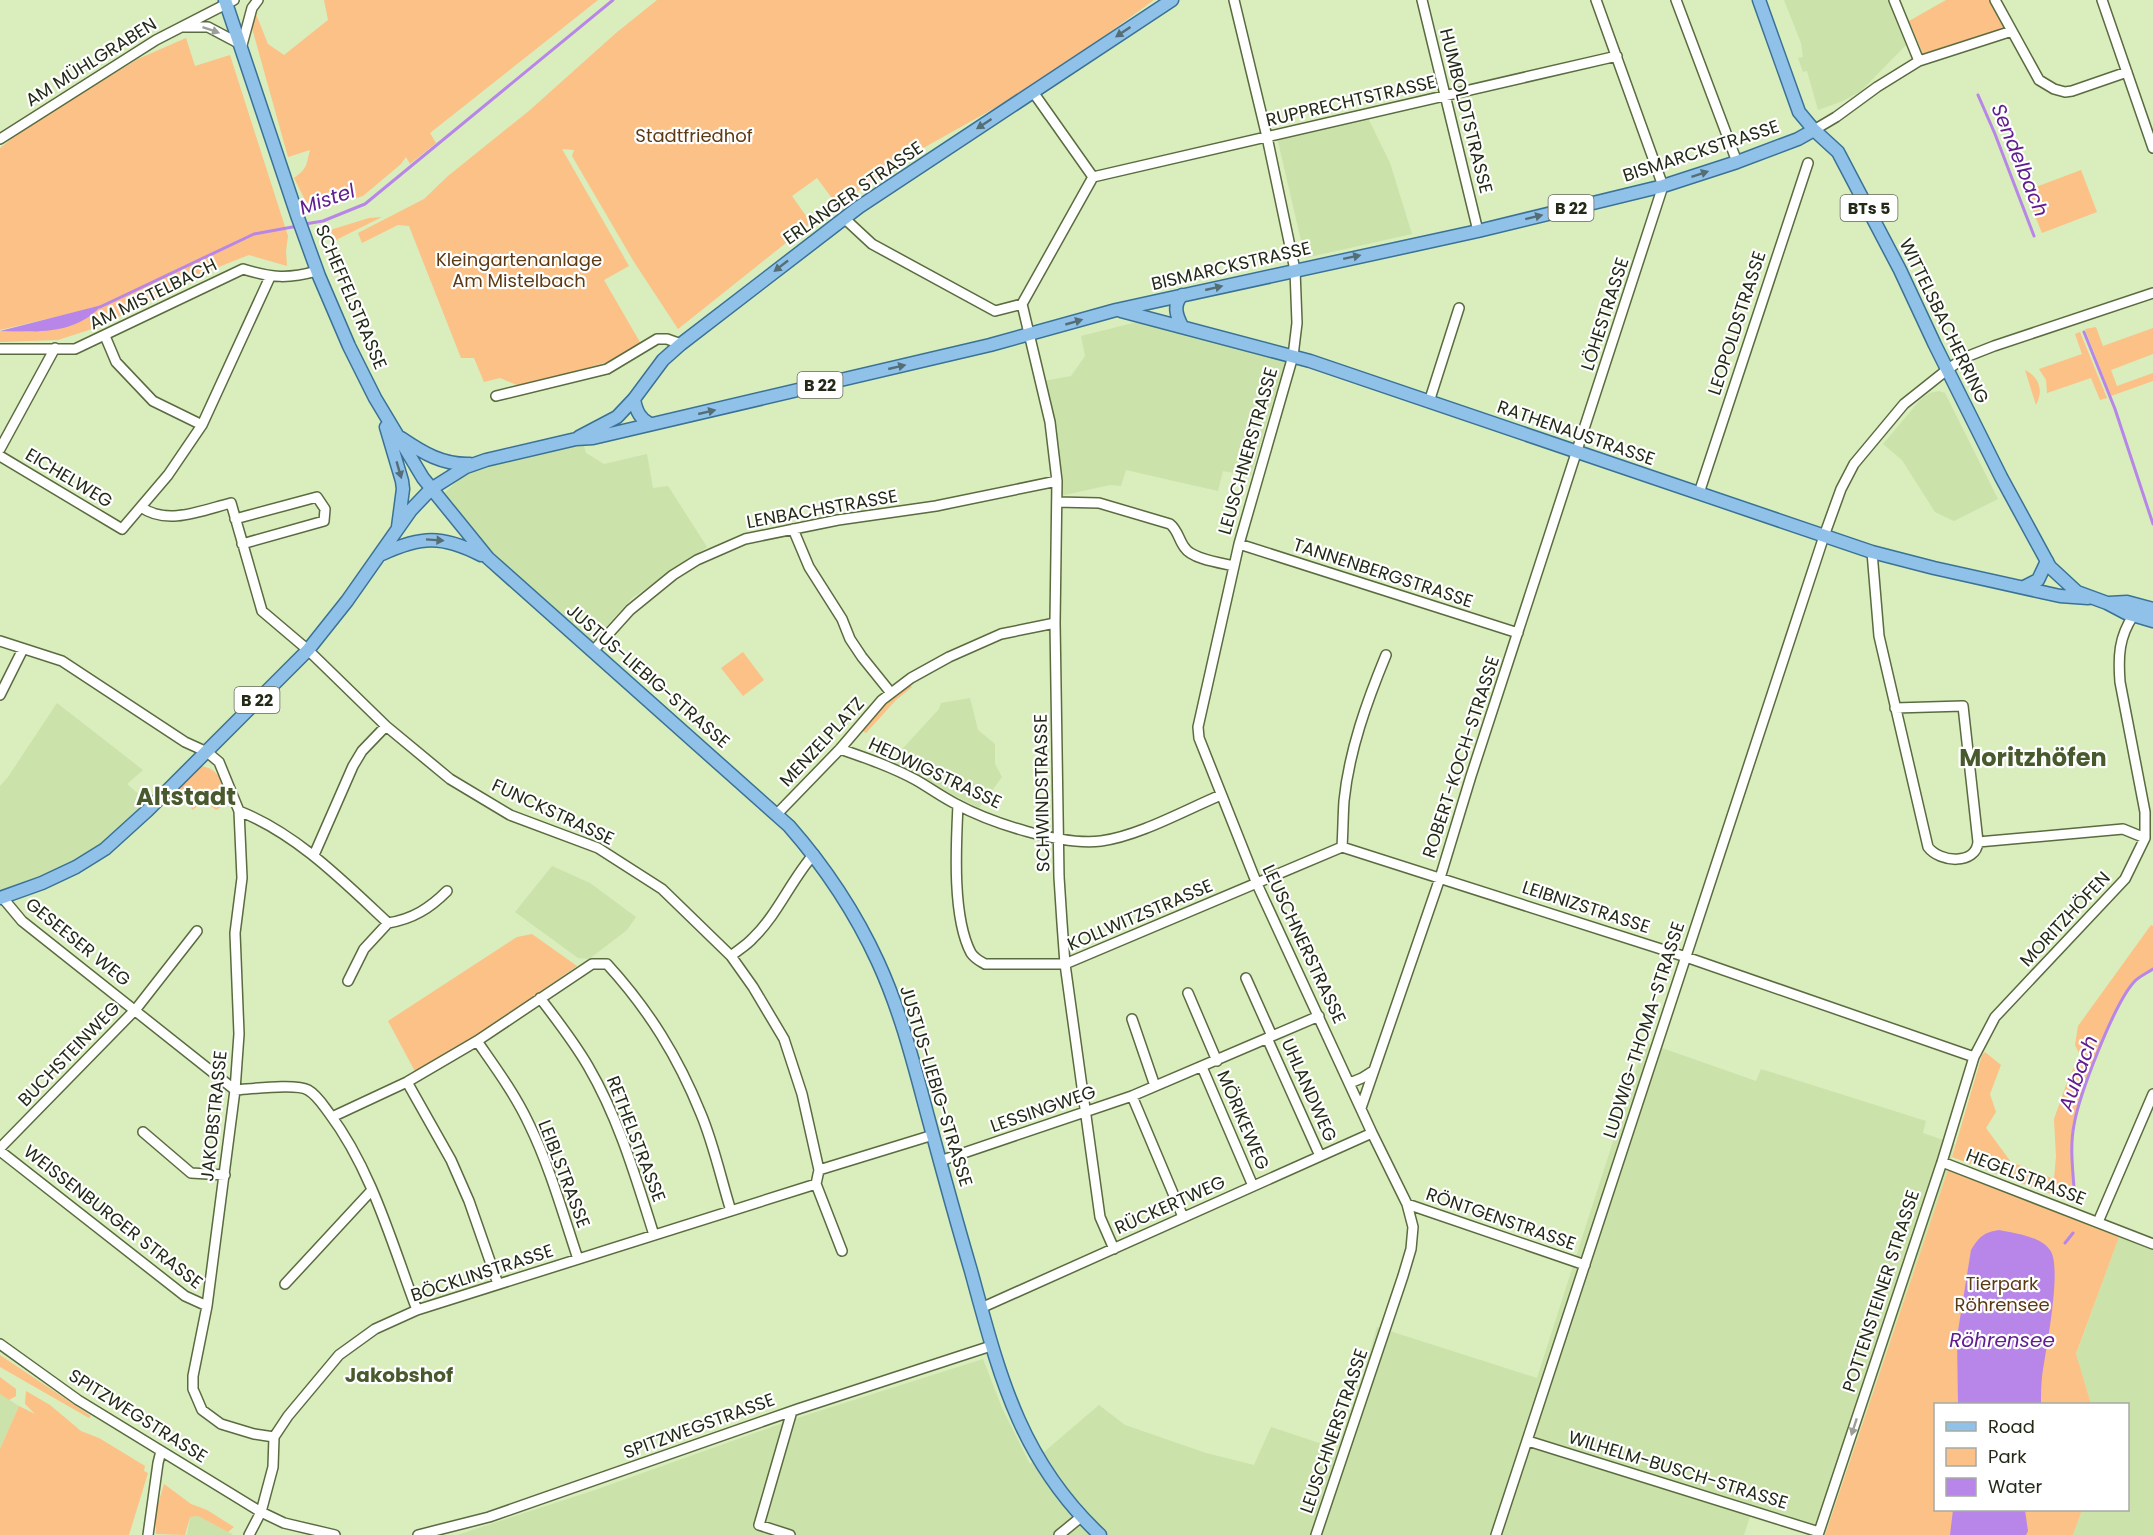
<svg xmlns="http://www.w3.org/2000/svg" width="2153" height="1535" viewBox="0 0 2153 1535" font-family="Poppins,sans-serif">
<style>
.built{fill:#cbe2aa}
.green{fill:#fbc186}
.water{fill:#b786e8}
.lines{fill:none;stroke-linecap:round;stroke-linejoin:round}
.stream{stroke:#b786e8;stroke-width:3}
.minor-casing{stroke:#5a6b40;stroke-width:12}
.major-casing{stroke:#3a7296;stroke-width:15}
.minor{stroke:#fff;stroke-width:9}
.major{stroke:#90c1e9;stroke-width:12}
.oneway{fill:#9c9f97}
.oneway2{fill:#546e76}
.labels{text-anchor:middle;stroke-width:4.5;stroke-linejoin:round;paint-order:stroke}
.shield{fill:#fff;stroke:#656a5d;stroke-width:1.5}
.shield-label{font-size:16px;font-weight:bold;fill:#232a18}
.street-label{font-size:18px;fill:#232a18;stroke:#fff}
.park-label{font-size:18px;fill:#5c3a14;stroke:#fff}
.water-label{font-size:20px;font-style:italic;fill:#611e91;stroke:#fff}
.neighbourhood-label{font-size:20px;font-weight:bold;fill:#49592e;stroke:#fff}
.district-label{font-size:24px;font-weight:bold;fill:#49592e;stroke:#fff}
</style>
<rect width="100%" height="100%" fill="#d9edbd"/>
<path class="built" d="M1784,0H1888L1906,45L1861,91L1843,101L1818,110L1807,71L1803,72L1798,58L1803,57L1801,43Z
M1367,116L1390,163L1412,234L1305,258L1277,137Z
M1141,321L1286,359L1251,476L1223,471L1218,491L1126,470L1121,486L1110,485L1060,496L1044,381L1071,376L1085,356L1081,336Z
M1939,391L1945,393L1998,499L1954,521L1935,512L1902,460L1883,444L1921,399L1930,393Z
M583,442L586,453L604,464L647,454L653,488L668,486L707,547L632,598L592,642L490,552L441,496L463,476L480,467Z
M970,698L978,730L995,744V764L1002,777L979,808L894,765L895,757L939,709L941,703Z
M57,703L143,770L127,784L149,803L130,821L85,858L0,895V786L8,777Z
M552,866L590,883L636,917L627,930L589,959L578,958L515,912Z
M1645,1042L1756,1081L1761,1069L1926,1121L1923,1133L1955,1144L1948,1170L1824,1535H1813L1750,1516L1744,1535H457L595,1490L794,1419L983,1359L1002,1408L1030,1464L1099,1405L1125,1425L1206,1453L1254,1465L1271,1427L1337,1449L1364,1372L1377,1327L1537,1378Z
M2119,1237L2153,1250V1535H2073L2082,1510H2128V1404H2091L2076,1355Z
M0,1394L19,1406L0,1449Z
M198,1516L232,1534V1535H187L190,1517Z"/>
<path class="green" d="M324,0H598L430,133L436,143L410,164L406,157L401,164L363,196L311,212L294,178C308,168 306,165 310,150L288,157L252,28L256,14L268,44L284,55L328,20Z
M657,0H1154L1041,82L918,151L837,205L817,178L792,196L811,223L678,329L634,262L572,156L574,150L562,149L629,266L604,280L641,344L605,363L519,386L500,378L484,382L474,358H461L409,226L398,225L362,243L358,233L424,199L448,176L530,110L616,33Z
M1946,0H1992L2006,28L1924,56L1909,21Z
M186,38L195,66L230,55L288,236L286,251L287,266L249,255L216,268L98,327L58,340L0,342V331L32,332L102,306L0,330V148L21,131L138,59Z
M2081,170L2097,212L2042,233L2025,191Z
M382,217L336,240L330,230L369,218Z
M2096,327L2103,346L2153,328V354L2111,370L2117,386L2153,373V381L2111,396L2085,329Z
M2080,332L2107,398L2100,400L2091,378L2047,393L2046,380L2039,369L2082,354L2075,334Z
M2025,370C2039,377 2044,390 2036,405Z
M743,652L764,680L743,696L721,668Z
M908,684L912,687L896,700L866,733L860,729Z
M200,766C220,768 223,785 231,802L216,810L203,800L193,810L174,792Z
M2151,925L2153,926V969C2147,973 2138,977 2134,982C2114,1004 2079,1095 2074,1125C2069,1150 2074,1178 2075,1203L1952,1157L1982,1055L1985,1052L2001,1065L1990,1094L1996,1112L1986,1128L2011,1162L2054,1179L2056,1156L2054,1119L2068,1080L2080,1055L2075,1045L2078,1026Z
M532,934L577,966L418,1077L388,1021L517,937Z
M1948,1170L2119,1237L2076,1354L2091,1404H1936V1510H2082L2073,1535H1825Z
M0,1355L12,1363L91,1416L89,1418L0,1367Z
M0,1377L16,1389V1396L9,1400L0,1394Z
M26,1391L50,1405L81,1431L99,1438L145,1466L144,1471L148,1473L129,1535H0V1449L19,1406L35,1414L25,1404Z
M164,1484L191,1504L207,1510L234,1527L228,1532L198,1516L190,1517L185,1535L156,1534V1511Z"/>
<path class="water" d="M102,305C76,335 36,332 0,331Z
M1999,1230C2013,1233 2040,1236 2050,1250C2063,1267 2045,1353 2042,1377C2041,1386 2041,1395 2041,1404H1958L1957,1337L1971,1250C1979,1237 1984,1232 1999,1230Z
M1953,1510H2025L2028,1531L2026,1535H1950Z"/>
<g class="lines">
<path class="stream" d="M1978,95L1995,134L2034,236
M305,224L323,221L365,204L613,0
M100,307L254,234L298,226
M2084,332L2115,409L2153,524
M2075,1203C2074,1178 2069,1150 2074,1125C2079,1095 2114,1004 2134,982C2138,977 2147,973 2153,969
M2065,1243L2073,1233"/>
<g class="minor-casing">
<path id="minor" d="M1234,0L1267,137L1295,270L1297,323L1293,356L1239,544L1198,727L1199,738L1257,884L1372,1133L1407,1204L1413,1227L1411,1249L1403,1276L1316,1535
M1422,0L1478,231
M1676,0L1737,162
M1894,0L1919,61
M1995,0L2039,80L2054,89L2065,92L2072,91L2127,72
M2102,0L2153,148
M183,27H208L242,45L252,8L258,0
M1033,92L1093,177
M1814,130L1836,117L1877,87L1919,61L2012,31
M0,139L156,40L234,0
M844,218L872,244L995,311L1022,304
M105,336L116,362L153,401L202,425
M0,349H75L243,269C272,278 288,279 317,271
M496,396L607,369L657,339H667L681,344
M1429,402L1459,308
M0,449L55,348
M0,456L122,529L168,475L202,425L270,277
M1699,493L1808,163
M1057,502L1099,503L1170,524C1178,530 1179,541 1185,548C1192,559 1221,563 1234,566
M141,507C167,526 203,510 231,503L262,611L308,650L386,726L450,779L510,815L598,848L662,889L731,956L753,987L784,1039L802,1094L819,1170
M235,519L317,497L325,509L324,521L242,544
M793,529L809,567L842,619L850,639L862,657L891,693
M1239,544L1518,633
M1872,552L1879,636L1928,847C1940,863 1976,865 1978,842L1963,706L1895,708
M0,641L62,661L185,742L207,752L219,762L239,811L242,878L235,933L239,1034L235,1090L207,1306L193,1376V1389L202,1410L221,1424L254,1434L274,1437
M593,651L630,610L673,575L697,560L745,539L838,520L936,506L1057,481
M0,695L23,649
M840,749C866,758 892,767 916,780C930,788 942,797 956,804C991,823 1062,846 1101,841C1139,836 1185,810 1221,795
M958,805C956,846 952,917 971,953C975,959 980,961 985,964H1065L1342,847L1686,957L1974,1057
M239,811C297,834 343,881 388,923C413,919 430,908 447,891
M777,814L840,749L882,700L911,678L949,657L1001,634L1055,623
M1978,842L2123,829L2145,838
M1342,847C1343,831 1343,816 1344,801C1349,751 1367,701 1386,655
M314,855L353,766L362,751L386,726
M2,897L22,921L235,1090C251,1089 296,1083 308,1090C317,1095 323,1105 329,1113C372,1170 392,1244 417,1310
M731,956C738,950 747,945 753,938C778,914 791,880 814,854
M1246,978L1272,1036
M348,981L364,949L388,923
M1188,993L1217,1061
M540,998C557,1020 574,1042 588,1066C619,1119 636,1178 654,1235
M1132,1019L1155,1086
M1267,1038L1320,1156
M477,1041C495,1067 515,1094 529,1124C550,1167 563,1214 578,1259
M1202,1067L1253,1186
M407,1082L451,1160L469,1201L498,1284
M1350,1083L1362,1078L1373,1071
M1132,1096L1183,1217
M1361,1108L1440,878L1471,776L1663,186L1596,0
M332,1117L407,1082L477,1041L592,964H607C649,1010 678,1057 701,1114C714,1145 721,1179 731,1211
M143,1132L191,1173L225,1175
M0,1148L136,1009L197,931
M0,1151L185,1296L207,1306
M940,1161L1132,1096L1319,1016
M1942,1162L2153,1244
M1407,1204L1585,1265
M2098,1222L2153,1094
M1114,1249L1100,1217L1065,964L1062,923L1059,877L1055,623L1057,481L1050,422L1022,304L1093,177L1617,56
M842,1251L816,1184L819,1170L933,1135
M285,1284L372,1190
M981,1308L1372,1133
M0,1344L78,1400L261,1512L284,1523L335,1535
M1528,1441L1819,1532
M148,1535L158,1463L161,1451
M249,1535L261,1512L273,1467L274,1437L288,1416L339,1355L375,1329L417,1310L816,1184
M418,1535L489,1517L798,1409L991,1346
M790,1535L759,1525L792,1411
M1059,1535L1081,1517
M1496,1535L1824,536L1841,489L1854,464L1904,404L1948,369L1966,357L1994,346L2153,293
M1818,1535L1942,1162L1974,1057L1995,1017L2125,879L2145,838V812L2120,682C2118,656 2119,637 2133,616"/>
</g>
<g class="major-casing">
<path id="major" d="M225,0L298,218L319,276L349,346L375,398L423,478L488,558L789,826C825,867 855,912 878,962C901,1012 914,1065 928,1117C942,1169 956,1220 971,1271C999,1373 1019,1459 1100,1535
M1759,0L1799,112L1814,130L1838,152L1900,270L1935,345L2001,477L2050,567L2077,592L2107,603L2126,613L2153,621
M1121,311L1310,361L1872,552L1934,568L2060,596L2088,598
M1182,326C1176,315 1173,305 1182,295
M634,399C636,411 640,419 650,424
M386,427L402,481L403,489L398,527
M579,437L617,417L634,399L663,360L681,344L859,207L1172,0
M401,438C423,453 443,465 470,464
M382,554C421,536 442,535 481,555
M2024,587L2038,580L2047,561
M2109,603L2127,602L2153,609
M0,898L42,883L76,867L105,849L148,810L308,650L347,601L411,510L431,489L466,467L486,460L576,439L593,438L990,345L1116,310L1478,231L1663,186L1737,162L1798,139L1814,130"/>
</g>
<use href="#minor" class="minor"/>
<use href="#major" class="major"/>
</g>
<defs><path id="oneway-solid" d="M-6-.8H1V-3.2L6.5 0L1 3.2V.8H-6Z" transform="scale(1.5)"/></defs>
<g class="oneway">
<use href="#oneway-solid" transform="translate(211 30) rotate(19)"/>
<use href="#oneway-solid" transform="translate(1854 1427) rotate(108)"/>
</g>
<g class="oneway2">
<use href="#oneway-solid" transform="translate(1123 32) rotate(146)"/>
<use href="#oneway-solid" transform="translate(984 124) rotate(147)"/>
<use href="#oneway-solid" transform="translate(1700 174) rotate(-18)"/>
<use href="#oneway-solid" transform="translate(1534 217) rotate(-14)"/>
<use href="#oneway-solid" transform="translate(1352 257) rotate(-12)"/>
<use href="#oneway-solid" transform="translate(781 266) rotate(142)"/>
<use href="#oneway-solid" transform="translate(1214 288) rotate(-13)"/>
<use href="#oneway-solid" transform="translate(1074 322) rotate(-16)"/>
<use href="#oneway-solid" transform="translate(897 367) rotate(-13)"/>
<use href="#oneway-solid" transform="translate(707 412) rotate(-13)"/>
<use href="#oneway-solid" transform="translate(399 470) rotate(74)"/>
<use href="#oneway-solid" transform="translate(435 540) rotate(4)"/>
</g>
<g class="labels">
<g class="shield">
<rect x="1548.5" y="195" width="45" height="26" rx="4.5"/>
<rect x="1840.5" y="195" width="57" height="26" rx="4.5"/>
<rect x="797.5" y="372" width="45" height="26" rx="4.5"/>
<rect x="234.5" y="687" width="45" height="26" rx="4.5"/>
</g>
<g class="shield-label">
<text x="1571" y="214">B 22</text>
<text x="1869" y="214">BTs 5</text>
<text x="820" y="391">B 22</text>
<text x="257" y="706">B 22</text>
</g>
<g class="street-label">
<text transform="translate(91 62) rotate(-32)" y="6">AM MÜHLGRABEN</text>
<text transform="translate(1351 101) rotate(-13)" y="6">RUPPRECHTSTRASSE</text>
<text transform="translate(1466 111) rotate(76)" y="6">HUMBOLDTSTRASSE</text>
<text transform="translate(1701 151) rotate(-18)" y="6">BISMARCKSTRASSE</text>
<text transform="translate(853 193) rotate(-35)" y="6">ERLANGER STRASSE</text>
<text transform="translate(1231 266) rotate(-13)" y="6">BISMARCKSTRASSE</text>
<text transform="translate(153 294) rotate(-26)" y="6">AM MISTELBACH</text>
<text transform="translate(351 297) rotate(67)" y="6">SCHEFFELSTRASSE</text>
<text transform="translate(1605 314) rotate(-72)" y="6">LÖHESTRASSE</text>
<text transform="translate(1944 321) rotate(64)" y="6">WITTELSBACHERRING</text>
<text transform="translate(1737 323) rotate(-72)" y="6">LEOPOLDSTRASSE</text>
<text transform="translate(1576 433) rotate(19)" y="6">RATHENAUSTRASSE</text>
<text transform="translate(1248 451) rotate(-74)" y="6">LEUSCHNERSTRASSE</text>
<text transform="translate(69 478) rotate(31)" y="6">EICHELWEG</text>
<text transform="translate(822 509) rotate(-10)" y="6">LENBACHSTRASSE</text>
<text transform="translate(1383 573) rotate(18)" y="6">TANNENBERGSTRASSE</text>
<text transform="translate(648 676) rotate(41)" y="6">JUSTUS-LIEBIG-STRASSE</text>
<text transform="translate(822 742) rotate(-47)" y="6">MENZELPLATZ</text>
<text transform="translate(1461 757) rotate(-72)" y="6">ROBERT-KOCH-STRASSE</text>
<text transform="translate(935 773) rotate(25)" y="6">HEDWIGSTRASSE</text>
<text transform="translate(1042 793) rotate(-91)" y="6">SCHWINDSTRASSE</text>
<text transform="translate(553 812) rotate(25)" y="6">FUNCKSTRASSE</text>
<text transform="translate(1586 907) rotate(18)" y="6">LEIBNIZSTRASSE</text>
<text transform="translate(1140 915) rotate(-23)" y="6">KOLLWITZSTRASSE</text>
<text transform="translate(2065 919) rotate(-47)" y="6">MORITZHÖFEN</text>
<text transform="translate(78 942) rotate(39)" y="6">GESEESER WEG</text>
<text transform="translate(1304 944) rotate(65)" y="6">LEUSCHNERSTRASSE</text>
<text transform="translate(1644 1030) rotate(-72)" y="6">LUDWIG-THOMA-STRASSE</text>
<text transform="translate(69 1054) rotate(-46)" y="6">BUCHSTEINWEG</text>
<text transform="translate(936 1086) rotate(73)" y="6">JUSTUS-LIEBIG-STRASSE</text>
<text transform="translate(1309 1090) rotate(66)" y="6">UHLANDWEG</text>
<text transform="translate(1043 1109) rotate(-19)" y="6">LESSINGWEG</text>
<text transform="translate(214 1116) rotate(-84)" y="6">JAKOBSTRASSE</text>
<text transform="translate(1243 1120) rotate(67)" y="6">MÖRIKEWEG</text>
<text transform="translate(636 1139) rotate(69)" y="6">RETHELSTRASSE</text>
<text transform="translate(564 1174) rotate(69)" y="6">LEIBLSTRASSE</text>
<text transform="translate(2026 1177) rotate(21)" y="6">HEGELSTRASSE</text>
<text transform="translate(1170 1205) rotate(-24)" y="6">RÜCKERTWEG</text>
<text transform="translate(113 1217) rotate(38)" y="6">WEISSENBURGER STRASSE</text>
<text transform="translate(1501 1219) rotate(19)" y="6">RÖNTGENSTRASSE</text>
<text transform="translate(482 1273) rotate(-18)" y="6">BÖCKLINSTRASSE</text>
<text transform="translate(1881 1291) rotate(-72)" y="6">POTTENSTEINER STRASSE</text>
<text transform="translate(138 1416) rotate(32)" y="6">SPITZWEGSTRASSE</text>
<text transform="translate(699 1426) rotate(-20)" y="6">SPITZWEGSTRASSE</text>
<text transform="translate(1334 1431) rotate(-71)" y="6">LEUSCHNERSTRASSE</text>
<text transform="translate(1678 1470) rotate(17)" y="6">WILHELM-BUSCH-STRASSE</text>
</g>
<g class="park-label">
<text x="694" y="142">Stadtfriedhof</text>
<text x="519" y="266">Kleingartenanlage<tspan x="519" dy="21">Am Mistelbach</tspan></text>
<text x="2002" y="1290">Tierpark<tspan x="2002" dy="21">Röhrensee</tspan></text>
</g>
<g class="water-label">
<text transform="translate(2020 160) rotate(68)" y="7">Sendelbach</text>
<text transform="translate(327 199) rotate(-19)" y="7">Mistel</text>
<text transform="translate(2078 1073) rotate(-70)" y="7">Aubach</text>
<text x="2002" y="1347">Röhrensee</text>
</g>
<g class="neighbourhood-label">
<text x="399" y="1382">Jakobshof</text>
</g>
<g class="district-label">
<text x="2033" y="766">Moritzhöfen</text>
<text x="186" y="805">Altstadt</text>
</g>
</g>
<rect x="1934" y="1403" width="195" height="108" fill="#ffffff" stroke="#a7aaa3" stroke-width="1.5"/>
<rect x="1946" y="1422" width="30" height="9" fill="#90c1e9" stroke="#a7aaa3" stroke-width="1.5"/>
<text x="1988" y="1433" font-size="18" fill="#232a18">Road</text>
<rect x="1946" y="1448" width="30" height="18" fill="#fbc186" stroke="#a7aaa3" stroke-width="1.5"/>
<text x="1988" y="1463" font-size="18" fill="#232a18">Park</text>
<rect x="1946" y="1478" width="30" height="18" fill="#b786e8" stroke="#a7aaa3" stroke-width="1.5"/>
<text x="1988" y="1493" font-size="18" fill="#232a18">Water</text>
</svg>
